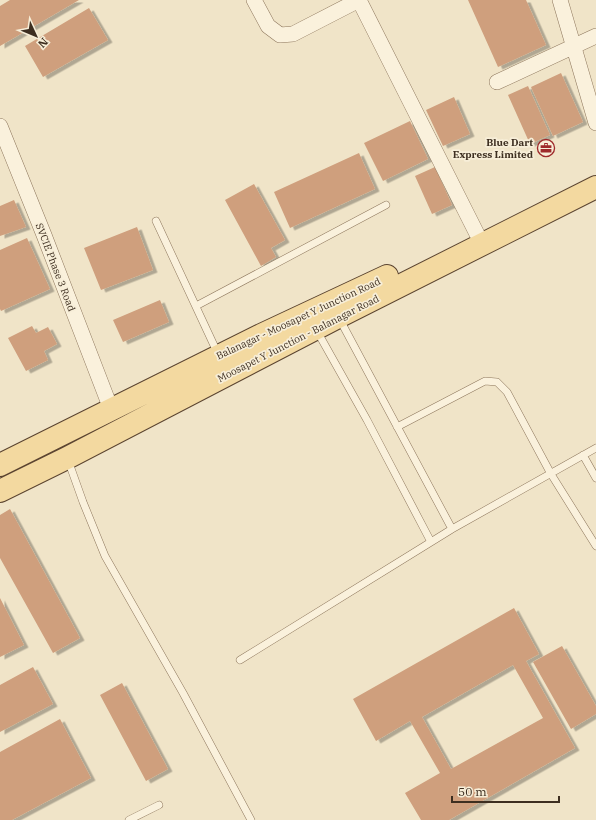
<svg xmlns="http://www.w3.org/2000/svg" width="596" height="820" viewBox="0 0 596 820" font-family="'IBM Plex Serif',serif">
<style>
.building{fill:#cf9f7d;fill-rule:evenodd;filter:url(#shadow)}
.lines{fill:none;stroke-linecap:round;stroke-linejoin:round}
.service-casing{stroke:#8d765c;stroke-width:8}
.minor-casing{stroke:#8d765c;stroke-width:16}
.primary-casing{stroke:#5b4430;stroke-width:24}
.service{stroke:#faf1dc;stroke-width:7}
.minor{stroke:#faf1dc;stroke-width:15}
.primary{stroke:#f3d9a0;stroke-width:22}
.labels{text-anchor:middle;stroke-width:3.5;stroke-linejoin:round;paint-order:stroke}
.poi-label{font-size:10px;font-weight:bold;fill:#3d2e20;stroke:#f7eed8;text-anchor:end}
.street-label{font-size:10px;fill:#3d2e20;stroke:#f7eed8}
</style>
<defs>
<filter id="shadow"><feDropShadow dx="4.5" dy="2.5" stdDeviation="0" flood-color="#0004"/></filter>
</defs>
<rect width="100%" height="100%" fill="#f0e4c8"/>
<path class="building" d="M10,0H79L0,46V6Z
M468,0H526L546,45L498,67Z
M89,8L108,40L43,77L25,46Z
M561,73L583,122L553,136L531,87Z
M528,86L550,135L530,144L508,95Z
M454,97L470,134L443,146L426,110Z
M410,121L428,159L383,181L364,143Z
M359,153L375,189L290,228L274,192Z
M435,167L452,205L432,214L415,176Z
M254,184L285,240L271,248L276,257L261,266L225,200Z
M14,200L26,227L0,236V206Z
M137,227L153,270L101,290L84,248Z
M27,238L50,289L1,311L0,309V250Z
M160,300L169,322L123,342L113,320Z
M32,326L36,333L48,327L57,344L44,351L48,360L26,371L8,338Z
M10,509L80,638L53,653L0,558V515Z
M0,598L24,645L0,657Z
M514,608L539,654L526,661L575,748L449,820H421L405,793L440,773L410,721L376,741L353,699ZM513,665L543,718L451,769L422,717Z
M562,646L596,706V714L571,729L533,662Z
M33,667L53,704L0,732V685Z
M122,683L168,769L146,781L100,695Z
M60,719L91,778L12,820H0V752Z"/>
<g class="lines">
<g class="service-casing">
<path id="service" d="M156,221L218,354
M196,306L386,205
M339,318L452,529
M317,331L367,420L431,542
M397,427L485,381L497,382L507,392L551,474L596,546
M583,455L596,478
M68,460L83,502L105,556L183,693L251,820
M240,660L452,529L596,448
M129,820L159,805"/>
</g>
<g class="minor-casing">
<path id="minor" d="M254,0L268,26L280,35L293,34L359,0
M359,0L477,234
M560,0L596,123
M497,82L596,36
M0,126L44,235L111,409"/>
</g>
<g class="primary-casing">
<path id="primary" d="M0,465L261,335L387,276
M0,491L67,458L338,317L596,187"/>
</g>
<use href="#service" class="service"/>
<use href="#minor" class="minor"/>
<use href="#primary" class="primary"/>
</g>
<defs>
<g id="office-ring" transform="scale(0.9)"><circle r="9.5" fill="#f7eed8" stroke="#9e2a2b" stroke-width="1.5"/><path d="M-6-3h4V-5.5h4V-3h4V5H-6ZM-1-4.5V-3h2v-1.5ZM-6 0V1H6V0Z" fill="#9e2a2b"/></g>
</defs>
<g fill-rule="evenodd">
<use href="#office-ring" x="546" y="148"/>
</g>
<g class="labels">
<g class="poi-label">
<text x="533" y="146">Blue Dart<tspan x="533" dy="12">Express Limited</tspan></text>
</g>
<g class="street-label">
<text transform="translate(56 267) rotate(69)" y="4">SVCIE Phase 3 Road</text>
<text transform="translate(298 318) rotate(-25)" y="4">Balanagar - Moosapet Y Junction Road</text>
<text transform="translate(298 338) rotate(-27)" y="4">Moosapet Y Junction - Balanagar Road</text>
</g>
</g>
<g transform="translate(36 36) rotate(134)" stroke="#f7eed8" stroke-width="3" paint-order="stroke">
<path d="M0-3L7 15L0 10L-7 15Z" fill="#3d2e20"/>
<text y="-6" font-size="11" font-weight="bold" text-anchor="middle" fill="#3d2e20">N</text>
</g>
<path d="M452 796v6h107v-6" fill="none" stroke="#3d2e20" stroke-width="2"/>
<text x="458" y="796" font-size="12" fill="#3d2e20" stroke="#f7eed8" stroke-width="3" paint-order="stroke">50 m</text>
</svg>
